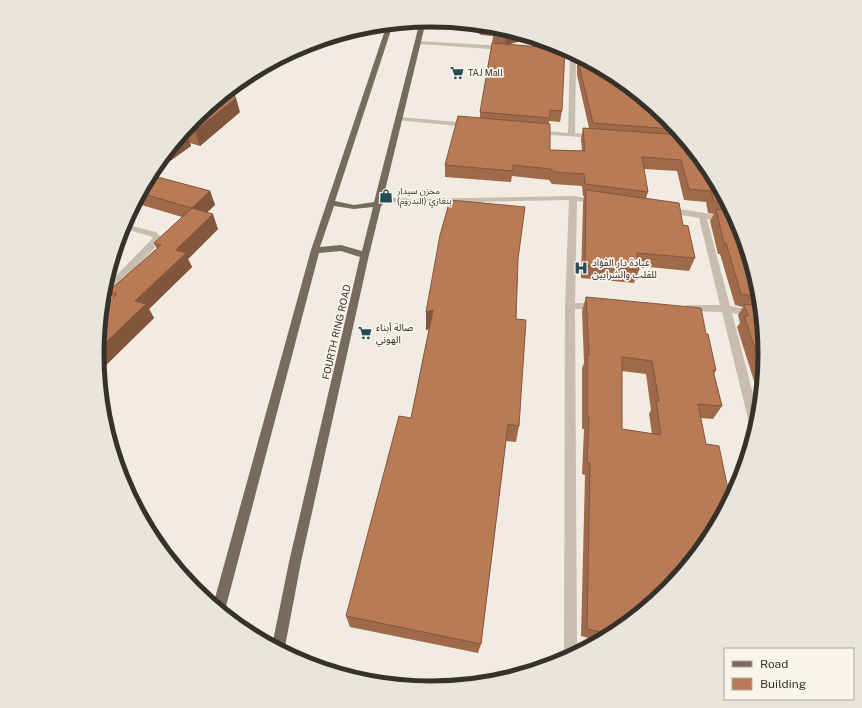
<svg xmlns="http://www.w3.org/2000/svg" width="862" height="708" viewBox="0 0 862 708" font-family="'Public Sans','Noto Sans Arabic',sans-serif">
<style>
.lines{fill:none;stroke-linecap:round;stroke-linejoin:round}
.minor{fill:#c8bdae;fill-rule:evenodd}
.primary{fill:#776a5e;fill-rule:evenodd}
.wall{fill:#9f6a4a;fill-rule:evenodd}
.shaded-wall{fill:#82563c}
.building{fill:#b97b56;stroke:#82563c;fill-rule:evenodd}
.labels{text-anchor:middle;stroke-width:3.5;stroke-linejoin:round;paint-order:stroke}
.far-poi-label{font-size:9px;fill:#37312b;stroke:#f9f5ed;text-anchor:start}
.poi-label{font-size:10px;fill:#37312b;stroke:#f9f5ed;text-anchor:start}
.street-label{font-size:10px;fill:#37312b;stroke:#f9f5ed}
.rim{fill:none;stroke:#37312b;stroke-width:5}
</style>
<rect width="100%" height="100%" fill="#f1ebe1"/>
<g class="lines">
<path class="minor" d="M417,41L505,46L508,48L505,50L419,44L417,43Z
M552,49L568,50L576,55L575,133L594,135L596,136V138L536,134L533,132L536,130L568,133L570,54L550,52V50Z
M399,117L468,123L471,125L468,127L397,120V118Z
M573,196L597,199L601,201L597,203L577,201L575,303H597L602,306L597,309H575L577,653L564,660L565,306L569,200L414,203L380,201L376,199L380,197L414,199Z
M664,208C671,207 724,215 728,219L724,222L707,219L730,306L753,310L758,313L753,316L732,313L759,417L755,431L752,430L750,427L722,312L687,311L682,308L687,305H720L699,218L664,212Z
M124,224L156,232L162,238L152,251L106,296L103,297L104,288L153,238L150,236L122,228Z"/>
<path class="primary" d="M420,21H426L382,203L383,204L381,206L369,255L301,562L284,652L272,646L289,562L360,257L341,251L319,253L224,614L213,605L311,250L387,24H393L335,201L354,205L374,202ZM334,206L354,209L373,207L362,251L341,245L320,247Z"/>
</g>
<path class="wall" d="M471,24L496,26L525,40L506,45L562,111L560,122L549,121V124L550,150L582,151L581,139L583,128H589L577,75V60L578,56L617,76L672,129L670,134L709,169L740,226L759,289L765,354L760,400L737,327L740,323L738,315L743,307L735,305L720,254H718L710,221L714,214L708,213L706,202L684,200L677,171L644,169L648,192L646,198L683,225L695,258L689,271L639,266V270L634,283L581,278L583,203L584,196H583L582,186L552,184L549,180L512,176L511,182L445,177V165L480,118V112L492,44L493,36L481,35L471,28Z
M320,40L308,50L298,48L303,45Z
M240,112L200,146L190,143L191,146L170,161L162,158L195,118Z
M150,175L210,191L215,205L207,212L218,229L188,259L192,267L149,309L154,318L99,372L97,354L113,298L109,291L157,249L154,243L182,217L135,203Z
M518,259L516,319L519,426L516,442L506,441L481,644L478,653L350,627L346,616L411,418L429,329L426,330Z
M586,297L706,334L716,370L714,374L722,406L713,419L701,418L709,540L667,590L616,632L600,641L581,636L585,475L582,474L584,429H582V368L584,363L582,311ZM622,371L646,374L651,410L649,414L652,434L622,429Z"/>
<path class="shaded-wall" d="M517,33L526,35L525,40L505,45L506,35Z
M320,40L308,50L307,44Z
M236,98L240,112L200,146L195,131Z
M186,131L191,146L170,161L167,152L181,134Z
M210,191L215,205L197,222L192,208Z
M213,214L218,229L188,259L192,267L149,309L154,318L99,372L97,354V351L135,301L176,250Z
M433,310V328L426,330V312Z"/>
<path class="building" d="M480,25L496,26L517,33L506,35H493L495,27L482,26Z
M492,43L565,49L562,111L550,110V118L480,112Z
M579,56L617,76L667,118L671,122L672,129L593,123L579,65Z
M229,90L236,98L195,131L186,129L195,118Z
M458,116L550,124V150L585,151L583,128L681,135L709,169L727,203L714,201L711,191L689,189L681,160L642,157L648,192L585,184L584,174L554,172L551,169L513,165V171L445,165Z
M150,175L210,191L192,208L140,193Z
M586,190L679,203L683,225L688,226L695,258L637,253L639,270L585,265Z
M450,200L525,207L518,259L516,319L526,320L519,426L508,424L481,644L346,616L399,416L411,418L433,310L426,312L440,235Z
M192,208L213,214L176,250L186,253L135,301L146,304L97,351L101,309L117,294L109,291L161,245L154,243Z
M716,209L732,211L740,226L759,289V297L741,294L726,243H724Z
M586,297L701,308L706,334H708L716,370H713L722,406L698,404L706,444L719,446L729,494L733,495L709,540L669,588H665V592L616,632L612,634L587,629L590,463H587L589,416H587V354L589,355ZM622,357L652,361L659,401H656L661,435L622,429Z
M744,304L760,306L765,354L763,372L744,316H748Z"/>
<defs>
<g id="supermarket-bare" transform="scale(1.08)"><path d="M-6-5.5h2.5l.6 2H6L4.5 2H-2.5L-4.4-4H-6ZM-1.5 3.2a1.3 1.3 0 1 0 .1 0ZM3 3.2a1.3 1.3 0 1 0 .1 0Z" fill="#254b55" stroke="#f9f5ed" stroke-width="2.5" paint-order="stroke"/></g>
<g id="shop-bare" transform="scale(1.08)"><path d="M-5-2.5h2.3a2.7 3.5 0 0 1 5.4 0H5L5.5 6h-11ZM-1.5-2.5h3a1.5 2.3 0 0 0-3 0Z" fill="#254b55" stroke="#f9f5ed" stroke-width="2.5" paint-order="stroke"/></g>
<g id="hospital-bare" transform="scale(1.08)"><path d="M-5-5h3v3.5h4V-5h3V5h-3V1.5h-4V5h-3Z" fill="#254b55" stroke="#f9f5ed" stroke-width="2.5" paint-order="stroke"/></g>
</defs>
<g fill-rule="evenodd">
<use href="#supermarket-bare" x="457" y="73"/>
<use href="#shop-bare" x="386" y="196"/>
<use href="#hospital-bare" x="581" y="268"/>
<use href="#supermarket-bare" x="365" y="333"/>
</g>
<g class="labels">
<g class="far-poi-label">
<text x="468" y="76">TAJ Mall</text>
<text x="397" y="194">مخزن سيدار<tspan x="397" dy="10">بنغازي (البدروم)</tspan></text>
</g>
<g class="poi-label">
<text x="592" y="266">عيادة دار الفؤاد<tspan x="592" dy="12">للقلب والشرايين</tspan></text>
<text x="376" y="331">صالة أبناء<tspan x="376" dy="12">الهوني</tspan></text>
</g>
<g class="street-label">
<text transform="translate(336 332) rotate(-77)" y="4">FOURTH RING ROAD</text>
</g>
</g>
<path d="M0 0H862V708H0ZM104 354a327 327 0 1 1 654 0a327 327 0 1 1-654 0Z" fill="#e9e5dd" fill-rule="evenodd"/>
<path class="rim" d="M104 354a327 327 0 1 1 654 0a327 327 0 1 1-654 0Z"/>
<rect x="724" y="648" width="130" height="52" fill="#f9f5ed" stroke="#aba79f"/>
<rect x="732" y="661" width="20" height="6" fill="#776a5e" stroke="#aba79f"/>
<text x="760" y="668" font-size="12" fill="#37312b">Road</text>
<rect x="732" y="678" width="20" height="12" fill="#b97b56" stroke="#aba79f"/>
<text x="760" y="688" font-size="12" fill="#37312b">Building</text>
</svg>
